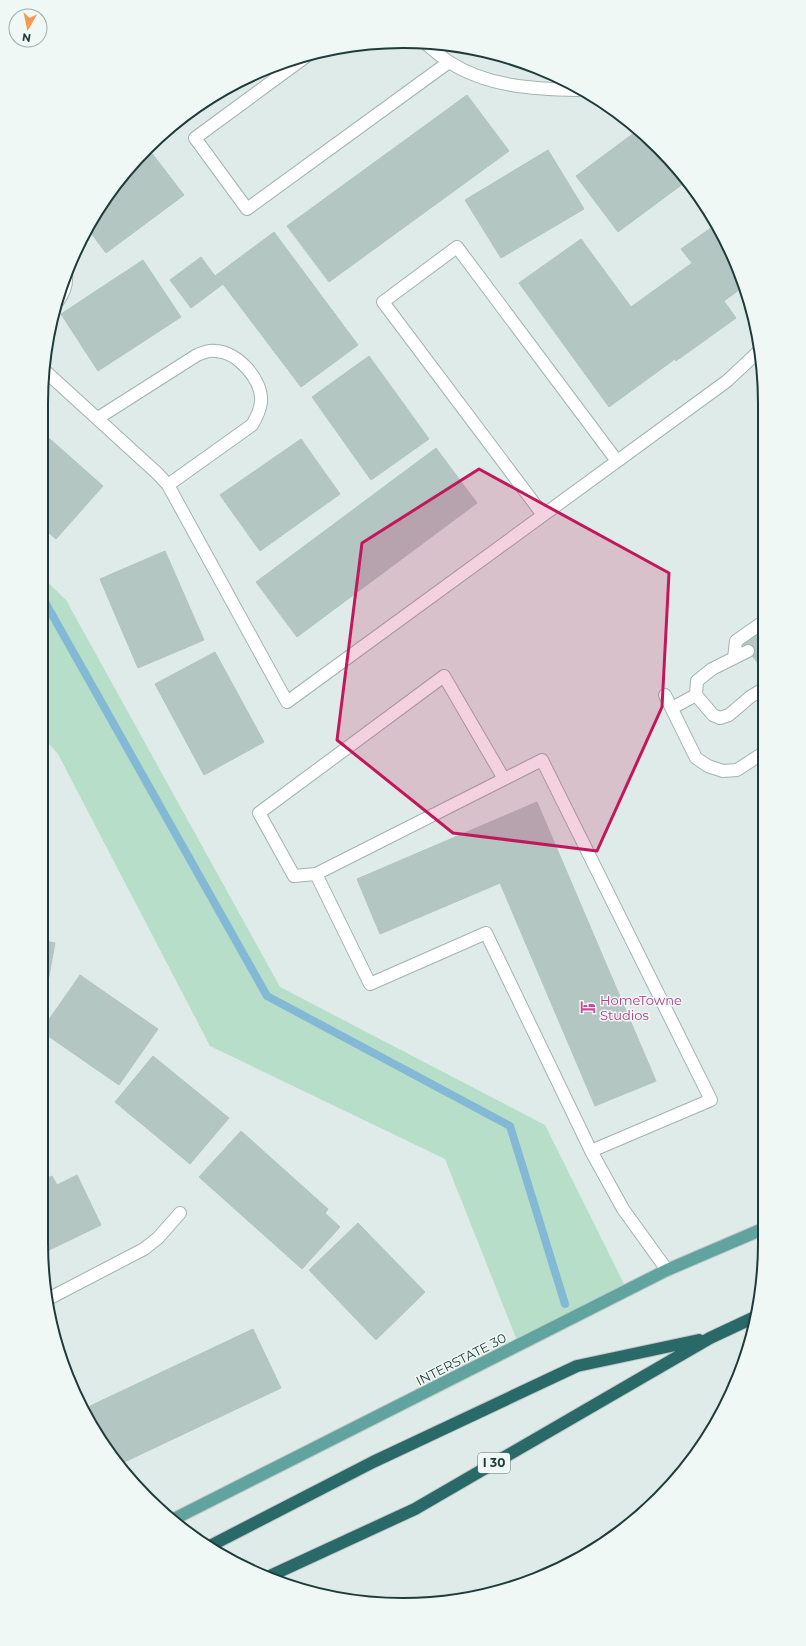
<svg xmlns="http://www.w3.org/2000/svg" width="806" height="1646" viewBox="0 0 806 1646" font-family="Montserrat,sans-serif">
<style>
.green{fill:#b6dec8}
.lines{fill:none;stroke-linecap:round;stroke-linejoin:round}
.stream{stroke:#83b9d4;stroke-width:8}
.building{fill:#b4c6c2;stroke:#b1c5c1}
.minor-tunnel{stroke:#b9c8c5;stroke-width:12;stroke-dasharray:12 6;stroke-linecap:butt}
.minor-casing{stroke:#a2b3b0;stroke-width:14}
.major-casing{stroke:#c0c8c8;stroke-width:14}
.highway-casing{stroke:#c0c8c8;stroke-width:14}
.minor{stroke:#fff;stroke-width:12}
.major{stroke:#61a49f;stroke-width:12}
.highway{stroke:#296a69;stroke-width:12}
.marked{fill:#c2185b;fill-opacity:0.2;stroke:#c2185b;stroke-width:3;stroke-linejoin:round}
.labels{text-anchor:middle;stroke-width:3;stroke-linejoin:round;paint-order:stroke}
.shield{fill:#f0f8f5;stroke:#5e7472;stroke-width:1}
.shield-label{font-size:12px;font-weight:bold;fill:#1f3c3a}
.hotel-label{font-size:13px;fill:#b23c85;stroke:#f0f8f5;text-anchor:start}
.street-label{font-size:13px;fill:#1f3c3a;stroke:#f0f8f5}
.rim{fill:none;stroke:#1f3c3a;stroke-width:2}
</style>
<rect width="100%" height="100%" fill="#dfebe8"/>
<path class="green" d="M41,576L66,600L280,987L545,1125L627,1290L518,1343L445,1159L210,1046L58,754L41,735Z"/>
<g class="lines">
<path class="stream" d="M41,595L267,996L510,1126L565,1304"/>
</g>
<path class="building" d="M467,95L509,151L329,282L287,226Z
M638,130L680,172L677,174L684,183L618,232L576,176Z
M147,147L184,195L106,253L88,229L102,202Z
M548,150L584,209L501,258L465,200Z
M715,225L737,264L743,287L724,301L736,318L676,361L675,359L609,407L519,283L581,239L631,307L692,263L681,249Z
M274,232L358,345L301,387L223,284L191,308L170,280L201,257L215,276Z
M143,260L181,317L98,371L61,314Z
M369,356L429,439L371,480L312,397Z
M41,431L103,486L56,539L41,526Z
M301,439L340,494L260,551L220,495Z
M436,448L477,503L297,637L256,582Z
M165,551L204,640L138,668L100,579Z
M763,626V670L741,641Z
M215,652L264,742L204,775L155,684Z
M537,802L656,1081L595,1106L500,883L380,934L357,879Z
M41,940L55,943L44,1003H41Z
M80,975L158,1029L119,1085L41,1031Z
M153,1056L229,1118L190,1164L115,1102Z
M241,1131L328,1209L325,1213L340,1227L302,1269L199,1177Z
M77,1175L101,1225L43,1253L41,1243V1181L52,1176L57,1185Z
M358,1223L425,1292L376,1340L309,1270Z
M253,1329L281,1388L118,1465L88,1407Z"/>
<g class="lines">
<path class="minor-tunnel" d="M748,651L763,639"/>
<g class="minor-casing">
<path id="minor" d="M425,43C432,49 440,56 449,62C488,87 534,89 578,90
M308,55L195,138L247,209L449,62
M58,301C64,293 67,284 66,274
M44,370L158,474L168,485L287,702L727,381L760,350
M98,418L197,355C202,353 209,350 215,351C237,351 263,380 261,402C260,410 257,417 252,425L168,485
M543,515L383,302L457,247L617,461
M748,651L712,669L697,681L696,695L713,715L720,718L729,715L750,697L763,689
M734,658L736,641L763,622
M665,695L696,758L708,766L723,771L737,770L763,753
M672,708L696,695
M316,874L294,876L259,813L444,676L504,779
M591,1151L711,1100L542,760L316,874L370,984L486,933L591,1151L623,1209L667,1270
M50,1298L144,1249L158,1238L180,1213"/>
</g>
<g class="major-casing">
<path id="major" d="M172,1520L667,1270L765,1228"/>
</g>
<g class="highway-casing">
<path id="highway" d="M208,1547L373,1462L577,1366L699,1340
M272,1575L415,1509L710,1338L757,1316"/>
</g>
<use href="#minor" class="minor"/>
<use href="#major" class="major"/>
<use href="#highway" class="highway"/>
</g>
<path class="marked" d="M479,469L669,573L662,707L597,851L453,833L337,740L362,543Z"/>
<defs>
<g id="hotel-bare" transform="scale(1.2)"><path d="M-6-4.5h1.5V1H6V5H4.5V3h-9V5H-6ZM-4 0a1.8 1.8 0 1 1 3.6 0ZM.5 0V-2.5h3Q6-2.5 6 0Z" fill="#d1479c" stroke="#f0f8f5" stroke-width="2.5" paint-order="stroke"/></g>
</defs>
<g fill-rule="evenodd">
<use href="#hotel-bare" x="588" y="1007"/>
</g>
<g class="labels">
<rect class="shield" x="478" y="1453" width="32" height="20" rx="3"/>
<g class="shield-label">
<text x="494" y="1467">I 30</text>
</g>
<g class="hotel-label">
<text x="600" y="1005">HomeTowne<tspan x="600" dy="15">Studios</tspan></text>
</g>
<g class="street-label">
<text transform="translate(461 1359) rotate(-27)" y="5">INTERSTATE 30</text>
</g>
</g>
<path d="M0 0H806V1646H0ZM403 48H403A355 355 0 0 1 758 403V1243A355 355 0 0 1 403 1598H403A355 355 0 0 1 48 1243V403A355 355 0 0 1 403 48Z" fill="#f0f8f5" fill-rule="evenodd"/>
<path class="rim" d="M403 48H403A355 355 0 0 1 758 403V1243A355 355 0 0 1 403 1598H403A355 355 0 0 1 48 1243V403A355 355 0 0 1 403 48Z"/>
<g transform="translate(28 28) rotate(189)"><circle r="19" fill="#f0f8f5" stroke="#9cadaa"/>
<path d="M0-3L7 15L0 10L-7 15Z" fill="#fa984e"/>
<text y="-6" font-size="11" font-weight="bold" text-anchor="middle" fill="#1f3c3a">N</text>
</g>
</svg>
